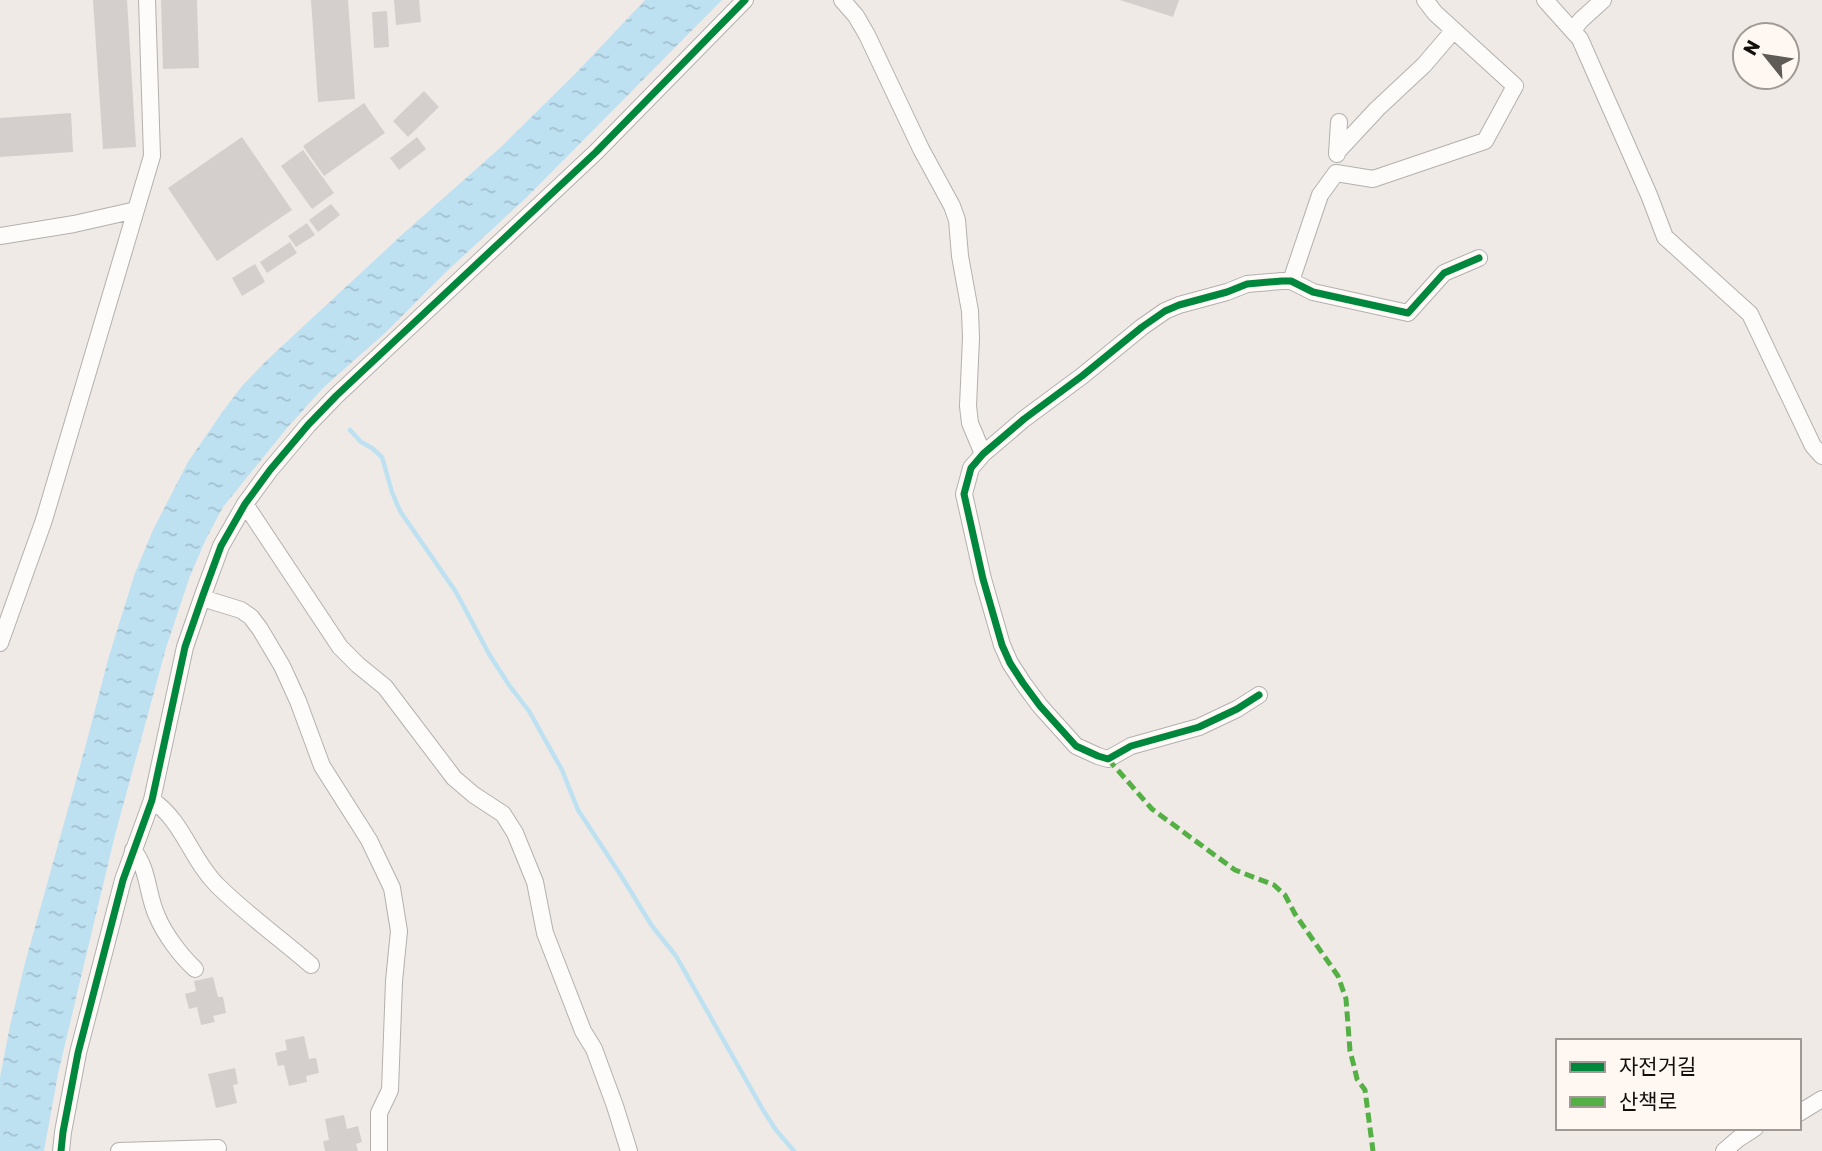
<svg xmlns="http://www.w3.org/2000/svg" width="1822" height="1151" viewBox="0 0 1822 1151" font-family="Rubik,'Noto Sans KR',sans-serif">
<style>
.water{fill:url(#water-ripples)}
.lines{fill:none;stroke-linecap:round;stroke-linejoin:round}
.stream{stroke:#bee1f2;stroke-width:4.5}
.building{fill:#d4cfcc}
.minor-casing{stroke:#b4b0ad;stroke-width:18}
.minor{stroke:#fdfcfb;stroke-width:16}
.quiet{stroke:#54b044;stroke-width:5;stroke-dasharray:10 5;stroke-linecap:butt}
.cycleway-casing{stroke:#fff7f1;stroke-width:11}
.cycleway{stroke:#00873e;stroke-width:7}
</style>
<defs>
<pattern id="water-ripples" width="26" height="14" patternUnits="userSpaceOnUse" patternTransform="scale(1.75)"><rect width="26" height="14" fill="#bee1f2"/><path d="M2 4q2-2 4 0t4 0M15 11q2-2 4 0t4 0" fill="none" stroke="#a2c0ce"/></pattern>
</defs>
<rect width="100%" height="100%" fill="#efeae6"/>
<path class="water" d="M645,0H722L527,197L447,271L385,333L324,387L287,428L223,507L206,539L190,576L166,648L115,835L86,956L58,1074L44,1151H0V1077L10,1026L25,963L85,748L109,656L135,573L153,530L188,462L223,411L242,386L266,361L405,232L501,147L575,74Z"/>
<g class="lines">
<path class="stream" d="M350,430L361,442L372,448L382,457L392,492L400,511L456,592L489,654L509,685L529,711L562,770L578,810L620,874L652,926L676,956L763,1110L776,1130L794,1151"/>
</g>
<path class="building" d="M93,0H127L136,147L103,149Z
M161,0H197L199,68L163,69Z
M311,0H348L355,99L318,102Z
M394,0H419L421,22L396,25Z
M1120,0H1179L1173,17Z
M387,11L389,47L374,48L372,12Z
M424,91L439,107L408,137L393,121Z
M364,103L385,133L324,176L303,146Z
M71,113L73,152L0,157V118Z
M242,137L292,210L217,261L168,188Z
M417,137L426,149L399,170L390,158Z
M303,150L334,193L312,209L281,166Z
M331,204L340,215L318,232L309,220Z
M307,223L315,235L296,247L288,236Z
M290,242L297,253L267,273L260,262Z
M255,264L265,282L242,296L232,278Z
M213,977L218,997H223L226,1013L213,1016L215,1022L201,1025L197,1007L189,1009L185,994L196,991L194,981Z
M304,1036L309,1059L316,1058L319,1073L306,1076L307,1082L289,1086L284,1065L278,1066L275,1053L287,1050L285,1040Z
M235,1068L238,1084L233,1085L237,1103L216,1108L208,1074Z
M344,1115L347,1129L358,1126L362,1142L356,1144L358,1151H325L323,1141L329,1140L325,1119Z"/>
<g class="lines">
<g class="minor-casing">
<path id="minor" d="M842,0L856,16L867,35L921,149L952,206L957,220L960,256L970,311L971,338L968,406L970,423L983,454
M1545,0L1580,39L1649,195L1665,237L1750,314L1813,446L1822,456
M1573,30L1581,20L1603,0
M1337,152L1377,109L1424,65L1454,30
M1337,154L1339,122
M0,236L74,224L136,210
M1291,281L1320,195L1336,173L1373,179L1485,141L1515,86L1435,13L1425,0
M245,504L340,647L358,665L385,687L454,778L474,795L503,814L515,833L535,882L545,933L583,1031L594,1049L615,1106L629,1151
M202,598L241,610L251,617L260,629L282,666L298,701L322,766L369,840L392,888L399,931L394,981L390,1090L379,1113V1151
M0,643L44,520L152,156L147,0
M1259,695L1237,709L1199,727L1131,746L1108,759L1098,756L1076,746L1040,706L1023,683L1010,663L1002,645L983,579L966,503L964,494L971,468L983,454L1024,419L1082,376L1142,327L1165,311L1179,305L1227,292L1247,284L1282,281H1291L1313,292L1408,313L1444,273L1479,258
M152,800C183,821 191,859 217,885C246,914 280,938 311,965
M133,850C149,869 147,895 157,916C165,935 181,956 195,969
M1799,1113L1822,1099
M61,1151L63,1132L78,1053L123,880L152,800L185,647L203,595L221,546L245,504L270,470L308,425L336,396L596,152L745,0
M119,1151L218,1148
M1724,1151L1738,1139L1755,1128"/>
</g>
<use href="#minor" class="minor"/>
<path class="quiet" d="M1108,759L1152,809L1235,870L1274,885L1285,895L1295,914L1338,976L1346,999L1350,1051L1354,1066L1357,1079L1365,1090L1373,1151"/>
<g class="cycleway-casing">
<path id="cycleway" d="M1259,695L1237,709L1199,727L1131,746L1108,759L1098,756L1076,746L1040,706L1023,683L1010,663L1002,645L983,579L966,503L964,494L971,468L983,454L1024,419L1082,376L1142,327L1165,311L1179,305L1227,292L1247,284L1282,281H1291L1313,292L1408,313L1444,273L1479,258
M61,1151L63,1132L78,1053L123,880L152,800L185,647L203,595L221,546L245,504L270,470L308,425L336,396L596,152L745,0"/>
</g>
<use href="#cycleway" class="cycleway"/>
</g>
<rect x="1556" y="1039" width="245" height="91" fill="#fff7f1" stroke="#a09a95" stroke-width="2"/>
<rect x="1570" y="1062" width="35" height="10" fill="#00873e" stroke="#a09a95" stroke-width="2"/>
<text x="1619" y="1074" font-size="21" fill="#120f0c">자전거길</text>
<rect x="1570" y="1097" width="35" height="10" fill="#54b044" stroke="#a09a95" stroke-width="2"/>
<text x="1619" y="1109" font-size="21" fill="#120f0c">산책로</text>
<g transform="translate(1766 56) rotate(300)"><circle r="33" fill="#fff7f1" stroke="#a09a95" stroke-width="2"/>
<path d="M0-5L12 26L0 18L-12 26Z" fill="#5f5c58"/>
<text y="-10" font-size="19" font-weight="bold" text-anchor="middle" fill="#120f0c">N</text>
</g>
</svg>
